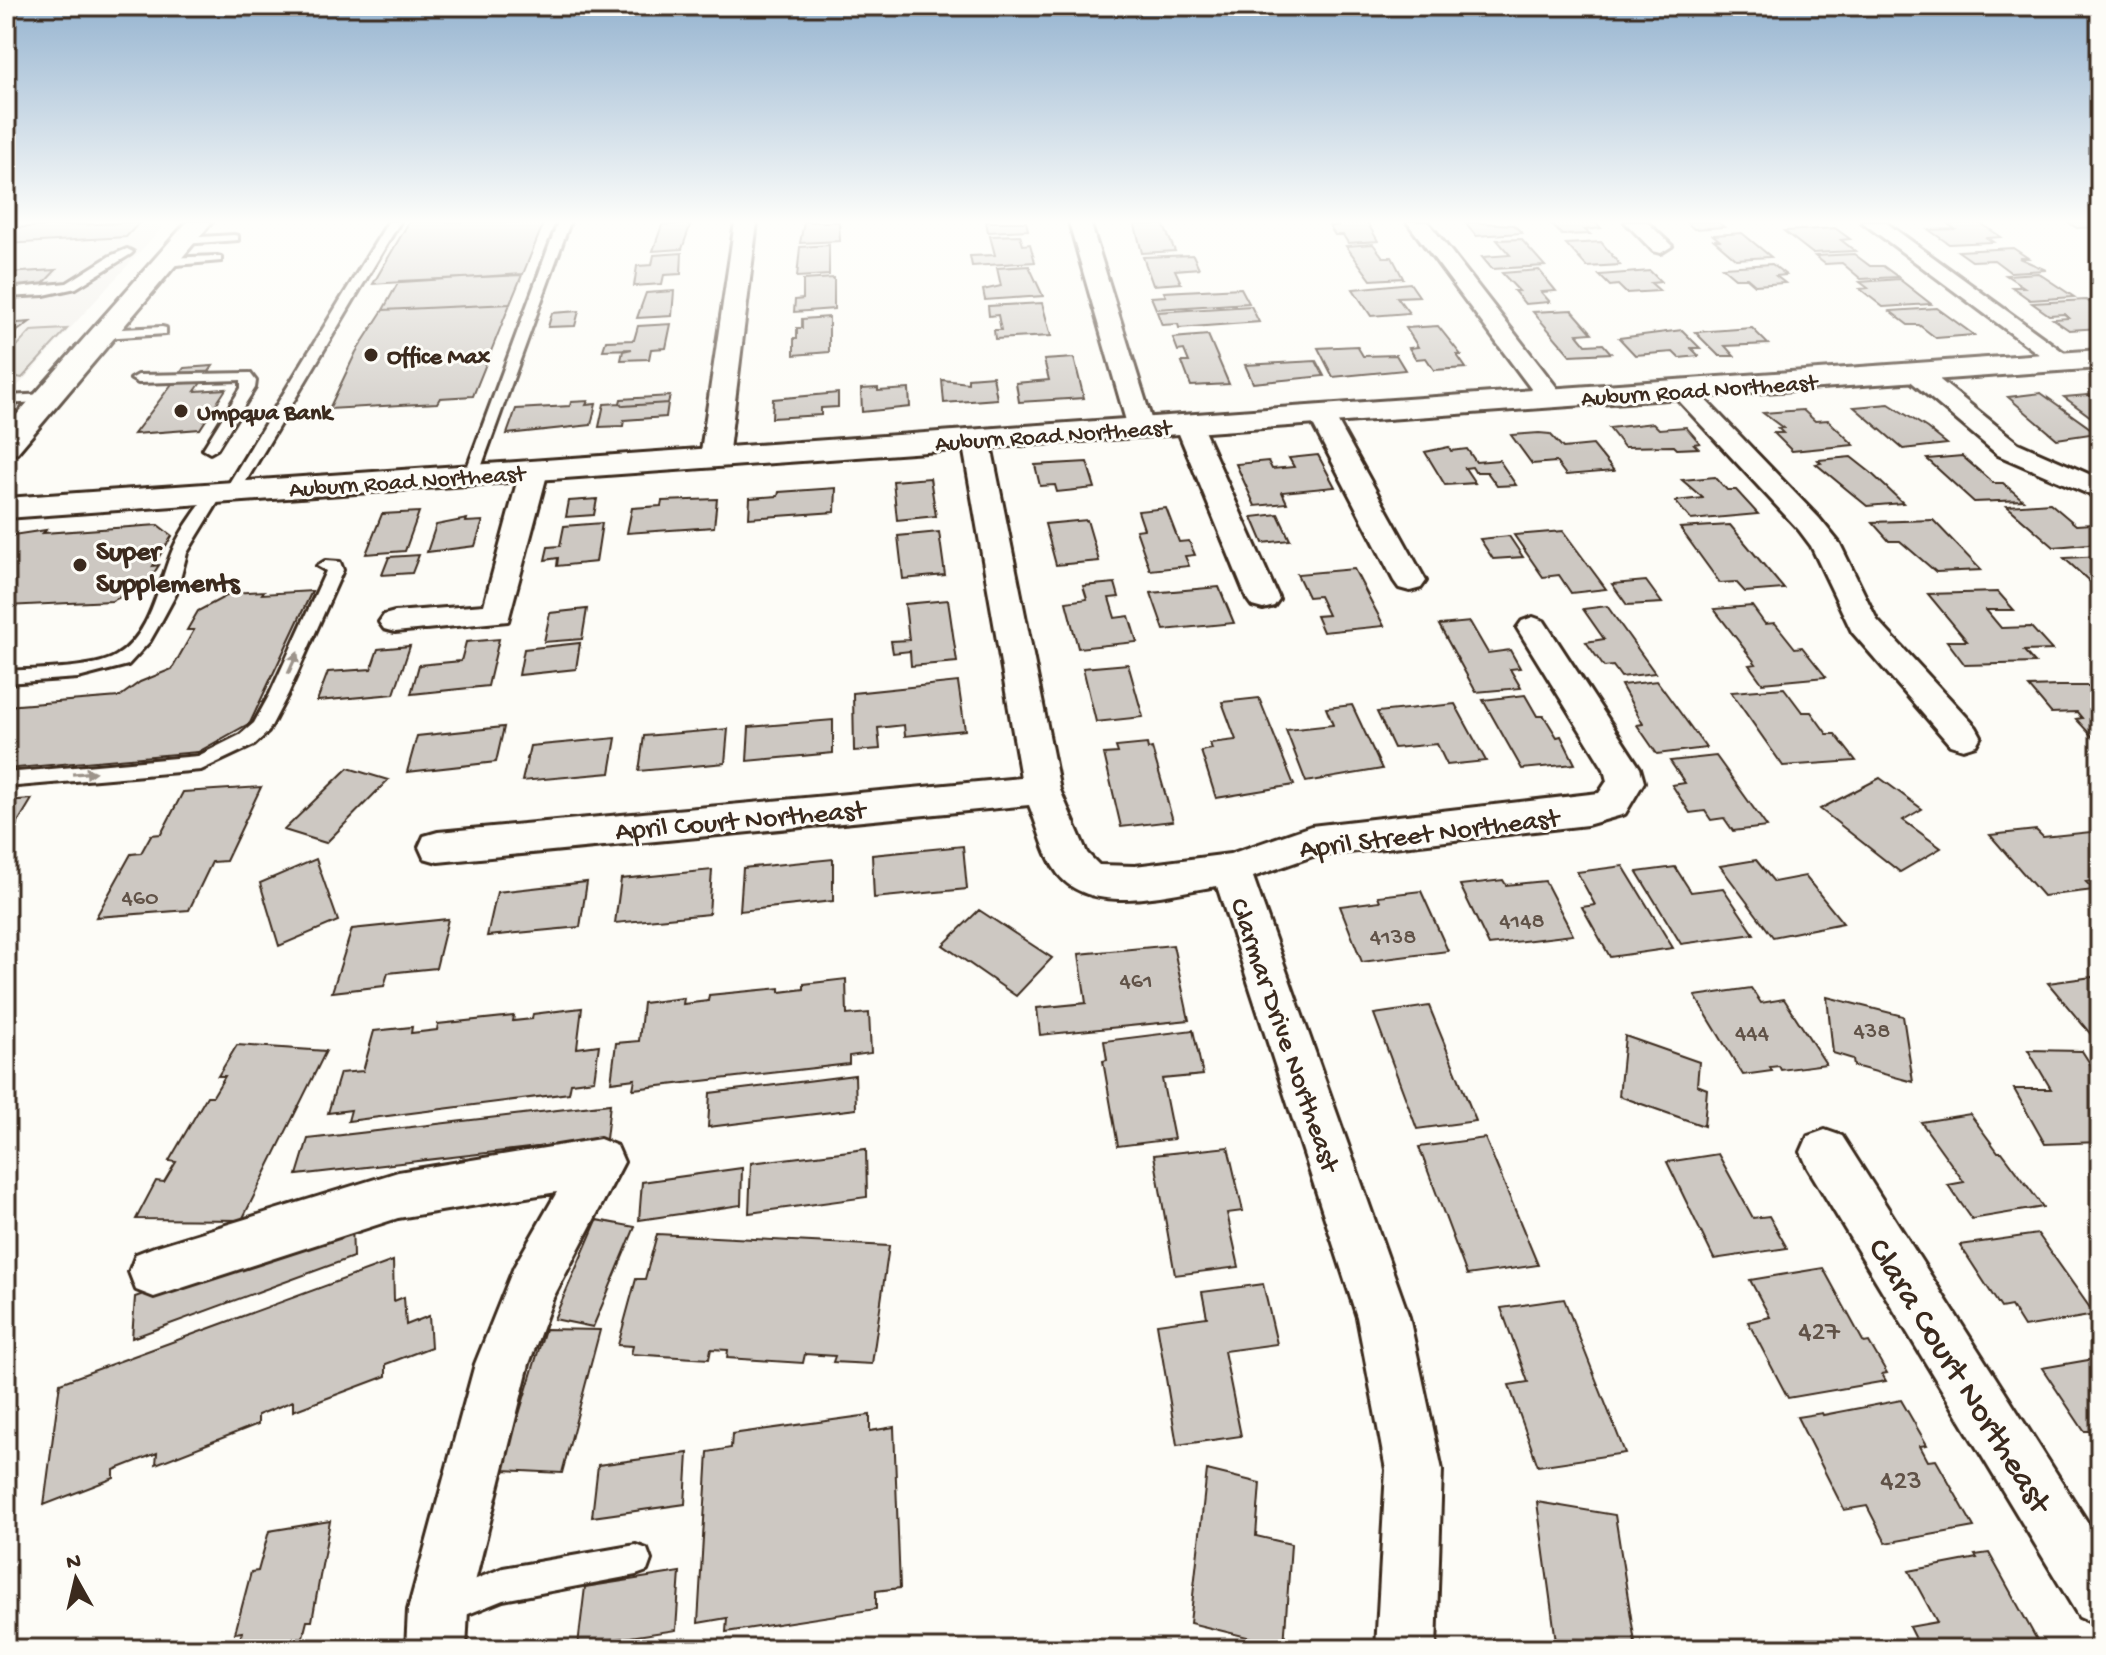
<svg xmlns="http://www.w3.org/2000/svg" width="2106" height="1655" viewBox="0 0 2106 1655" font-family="'Gochi Hand',sans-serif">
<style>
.built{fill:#efece7}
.green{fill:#e1ded7;stroke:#8e847a;stroke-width:2}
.building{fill:#cdc8c2;stroke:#3b2a1e;stroke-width:2}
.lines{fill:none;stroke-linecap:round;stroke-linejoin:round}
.lane-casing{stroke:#3b2a1e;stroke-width:6}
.street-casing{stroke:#3b2a1e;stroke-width:6}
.secondary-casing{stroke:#3b2a1e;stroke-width:6}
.primary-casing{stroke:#3b2a1e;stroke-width:6}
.lane{fill:#fdfcf7;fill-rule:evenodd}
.street{fill:#fdfcf7;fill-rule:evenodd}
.secondary{fill:#fdfcf7;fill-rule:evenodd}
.primary{fill:#fdfcf7;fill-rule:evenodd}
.oneway{fill:#9c938a}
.poi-dot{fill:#3b2a1e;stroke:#fdfcf7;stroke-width:3}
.labels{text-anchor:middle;stroke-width:6;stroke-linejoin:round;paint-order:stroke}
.far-poi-label{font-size:24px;font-weight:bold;fill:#3b2a1e;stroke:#fdfcf7;text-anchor:start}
.far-street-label{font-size:24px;fill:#3b2a1e;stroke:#fdfcf7}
.number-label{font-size:24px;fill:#605247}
.poi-label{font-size:28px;font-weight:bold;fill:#3b2a1e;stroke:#fdfcf7;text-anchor:start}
.street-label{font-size:28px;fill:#3b2a1e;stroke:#fdfcf7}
.near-number-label{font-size:28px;fill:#605247}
.near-street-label{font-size:34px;fill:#3b2a1e;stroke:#fdfcf7}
</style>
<rect width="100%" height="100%" fill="#fdfcf7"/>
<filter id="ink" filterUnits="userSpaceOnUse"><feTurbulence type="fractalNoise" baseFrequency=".0125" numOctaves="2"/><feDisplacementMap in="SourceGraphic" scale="16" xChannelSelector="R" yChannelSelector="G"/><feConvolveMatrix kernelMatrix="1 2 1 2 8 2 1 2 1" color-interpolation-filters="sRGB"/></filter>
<g filter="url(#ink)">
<path class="built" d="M6,222H167L6,399Z"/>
<path class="green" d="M67,329L22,378L6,375V358L31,331Z"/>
<path class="building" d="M140,222L126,237L6,244V228Z
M409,222H544L523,274L373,284Z
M804,222H839L840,241L800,243Z
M986,222H1026L1028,230L988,232Z
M1335,222H1367L1378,241L1348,243L1343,235H1335L1329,226H1338Z
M1464,222L1514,225L1522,233L1476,236Z
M1549,222H1595L1601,228L1585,230L1590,234L1562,235Z
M1686,222H1718L1724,227L1694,229Z
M1979,222L2001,237L1987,238L1993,242L1949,244L1929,230L1955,229L1948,224Z
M2067,222H2100V227L2077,228Z
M691,223L682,249L653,251L662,225Z
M1163,224L1175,251L1142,253L1135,225Z
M1835,228L1850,239L1841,240L1855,251L1812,253L1784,231Z
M1742,233L1771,257L1736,259L1714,240H1719L1713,235Z
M1020,235L1023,245L1030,244L1035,262L972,266L970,256L995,255L990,236Z
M1521,239L1545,266L1492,269L1482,257L1510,255L1497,240Z
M1601,242L1620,265L1587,267L1566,244Z
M1373,244L1383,257H1392L1403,278L1371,280L1346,246Z
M829,245V275L797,277L800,247Z
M2013,248L2028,258H2019L2046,270L2010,272L1994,260L1972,261L1958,251Z
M682,253L681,274L664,275L662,284L634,286L637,266L652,265L654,255Z
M1854,254L1870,266H1883L1898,277L1861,279L1842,263L1825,264L1815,256Z
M1193,255L1199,268L1175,270L1181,283L1153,285L1143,257Z
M1772,264L1786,275L1776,276L1785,283L1755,285L1747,278H1735L1722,267Z
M1029,266L1043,296L985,300L983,290L1001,286L997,268Z
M56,270L41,286L6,289V273Z
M1539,270L1556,291L1541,292L1550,302L1525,304L1514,291H1519L1502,273Z
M1650,271L1661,282L1651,283L1660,291L1626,293L1618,285L1610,286L1599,275Z
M2038,273L2074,297L2030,300L2012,287H2024L2006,275Z
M522,275L510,304L383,310L399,281Z
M834,278V309L794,312L795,300L803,299V280Z
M1899,279L1931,304L1883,307L1860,289L1868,288L1860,282Z
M1410,283L1419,296L1397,297L1409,313L1371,316L1353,289Z
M1241,288L1249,303L1156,309L1151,297L1166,296L1164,292Z
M674,291L672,316L637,318L646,293Z
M2086,300L2100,309V328L2069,330L2053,319L2069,318L2064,314L2049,315L2032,303Z
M1042,303L1051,336L995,339L994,330H1001L998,315L989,316L988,306Z
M510,304L473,396L440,398L437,403L329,409L356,352L383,310Z
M1251,306L1259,322L1179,328L1178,324L1162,325L1157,312Z
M1937,308L1974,335L1936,338L1919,325H1908L1890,311Z
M1572,310L1592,333L1577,334L1586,345L1603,344L1611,353L1570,355L1533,312Z
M579,311L575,326L548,327L552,313Z
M829,317V352L794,355V338H797V328H802V319Z
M30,322L16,332L6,347V324Z
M671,324L666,348L651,349L649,359L621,360L623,351L632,349L603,350L606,341L634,340L638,326Z
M1438,326L1461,355H1457L1466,368L1434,370L1426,358L1416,359L1409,348L1418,347L1406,328Z
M1752,328L1768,344L1725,346L1734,356H1719L1695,332Z
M1682,330L1700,348H1691L1699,356L1679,358L1673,352L1635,355L1619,338Z
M1208,335L1229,384L1191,386L1182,362H1189L1184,350L1178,351L1173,338Z
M1357,346L1363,356L1396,355L1405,370L1333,377L1318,348Z
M1074,358L1084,398L1019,402L1016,383L1049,380L1044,360Z
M1316,361L1324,376L1253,383L1245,365Z
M213,366L195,391L226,389L200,429L134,434L184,368Z
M993,376L997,399L944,403L942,380L968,383V378Z
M878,388V391L909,389L910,407L862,412L861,389Z
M838,393V407L821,408V415L772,418L773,399Z
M2041,393L2097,433L2057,439L2008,397Z
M2088,395L2100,397V420H2095L2064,397Z
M670,396L668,403L623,406L620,403L621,399Z
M588,401L586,405L596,404L591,425L507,434L516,409L570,406L571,402Z
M620,403L623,406L668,403L666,417L624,420L623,426L599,427L604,404Z
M1889,404L1927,428L1947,444L1903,449L1854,407Z
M1803,410L1815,421L1828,420L1854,445L1792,451L1774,433H1783L1778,428H1783L1763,413Z
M1653,423L1659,429L1686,427L1700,443L1694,444L1698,448L1677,449L1674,446L1624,447L1609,428Z
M1539,433L1550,434L1563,448L1593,445L1614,471L1566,475L1556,462L1532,464L1511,435Z
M1449,447L1451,451L1467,449L1476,462L1499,460L1516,485L1497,486L1487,472H1475L1472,467L1465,468L1475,483L1445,485L1425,452Z
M1318,455L1335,487L1282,492L1287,503L1255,506L1236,464L1268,461L1272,469L1294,467L1289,458Z
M1962,456L1993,483H2003L2023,500L1974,502L1927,459Z
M1851,457L1870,472L1903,503L1867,506L1816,464L1821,463L1818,460Z
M1087,462L1095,488L1057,492L1055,485L1040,486L1035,465Z
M1715,477L1727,490H1736L1758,514L1691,520L1675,501L1703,498L1682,480Z
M930,478L936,516L897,520L893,481Z
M836,488L835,512L749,518L750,498L778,496L779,492Z
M597,499L594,515L566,517L569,501Z
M717,499L714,527L627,533L632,508L661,506L662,501Z
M2050,503L2076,525L2092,524L2100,530V543L2054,547L2007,506Z
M1166,508L1179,542L1189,541L1195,555L1185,556L1189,566L1150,570L1136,530L1144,529L1138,511Z
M419,512L405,551L366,554L382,514Z
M1278,514L1290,540L1263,543L1252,517Z
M467,519L466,522L483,521L475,546L427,552L436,525Z
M1087,520L1099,561L1056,565L1045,524Z
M1933,520L1981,570L1936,572L1900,541H1889L1872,522Z
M602,523L596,562L557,566L558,558L545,560L548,547L560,546L564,526Z
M158,525L172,536L153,566L159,565L147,584L112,601L6,606V536L46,530L43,533Z
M1730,525L1784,589L1745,592L1736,582L1720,583L1680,528Z
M1563,531L1606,589L1571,593L1559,575L1543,577L1514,535Z
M939,532L945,575L903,579L898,536Z
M1509,536L1523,557L1493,559L1480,539Z
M419,555L412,573L382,575L389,557Z
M2100,556V591L2064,558Z
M1354,569L1384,626L1323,632L1316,616L1328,615L1319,596L1308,597L1297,574Z
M1646,581L1662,603L1627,605L1612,584Z
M1115,583L1119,597L1109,598L1115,618L1129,616L1137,642L1078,648L1066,602L1087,599L1083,586Z
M1219,587L1234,623L1164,630L1151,593Z
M264,591L262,594L312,591L250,723L198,752L6,769V706L119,697L140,682L172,669L194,630H187L198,611L232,593Z
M1998,592L2014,610H1986L2001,628L2031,627L2052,650L2024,651L2035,663L1965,665L1947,641H1967L1928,594Z
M948,600L957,662L911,666L910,651L893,653L891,641L909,640L905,604Z
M1607,606L1655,673L1621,677L1613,666L1604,667L1586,642L1604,639L1583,609Z
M1752,606L1765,624L1775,623L1795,648L1802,647L1826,677L1762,683L1749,665L1756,664L1714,609Z
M587,609L582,639L544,642L550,613Z
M1470,622L1488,653L1510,650L1520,668L1510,669L1521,688L1476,692L1439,625Z
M499,639L488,686L411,694L419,665L461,661L466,642Z
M580,643L576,669L519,675L524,649Z
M410,646L394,694L317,701L328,672L371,669L378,649Z
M1128,664L1143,717L1096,722L1083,668Z
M1657,681L1706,748L1657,754L1637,725L1643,724L1621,685Z
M958,682L965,730L905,736L904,725L878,728L880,749L854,751L853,693Z
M2059,686H2100V745L2076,719L2082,718L2077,712L2051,713L2029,687Z
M1784,688L1802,712H1811L1827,734H1835L1856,761L1783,766L1731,692Z
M1525,695L1537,716H1544L1557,737L1561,736L1575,764L1522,769L1483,700Z
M1259,698L1294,785L1216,798L1201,751L1212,749L1210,743L1236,740L1222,702Z
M1455,704L1486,761L1447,765L1437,744L1394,748L1377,712Z
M1352,705L1382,769L1306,782L1286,730L1333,725L1326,708Z
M833,720V753L747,761L749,727Z
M504,727L496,762L407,772L417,736Z
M728,729L725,763L639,771L644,736Z
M616,738L610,773L522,781L530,746Z
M1147,744L1148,749L1152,748L1173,821L1121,827L1104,754L1118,753L1116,747Z
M1716,756L1767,827L1733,831L1724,818L1711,820L1705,811L1690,813L1672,785L1685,783L1670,761Z
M348,768L388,780L326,843L284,830Z
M1880,778L1922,809L1903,820L1941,848L1900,872L1820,809Z
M261,787L226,861L212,862L189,910L96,917L131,854L141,853L151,835L161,834L183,792Z
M32,799L6,842V801Z
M2036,830L2043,837L2100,831V880L2086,882L2094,890L2043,896L1990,835Z
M963,846L967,889L874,898L872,855Z
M316,859L338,921L279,946L260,883Z
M833,859V901L740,911L743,868Z
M1756,860L1774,882L1805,876L1843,923L1773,937L1720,866Z
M1623,866L1673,948L1610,957L1582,907L1595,905L1577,872Z
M1675,867L1691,892L1723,888L1754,934L1681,944L1637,872Z
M712,870L709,914L615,923L621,879Z
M1503,880L1506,885L1545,881L1573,935L1489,945L1460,885Z
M587,882L580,927L487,936L497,892Z
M1421,891L1448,951L1362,962L1340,906L1380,901L1378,896Z
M979,910L1052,958L1016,996L943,945Z
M448,919L436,968L388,973L384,986L332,992L352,929Z
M1173,945L1189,1020L1040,1035L1037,1008L1086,1003L1079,954Z
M2100,976V1036L2093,1037L2048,983Z
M846,979L847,1015L869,1013L871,1053L849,1056V1064L633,1089L635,1079L611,1082L616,1043L639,1041L643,1003L684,998L683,1004L708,1001L709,995L780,988V992L804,989V984Z
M1751,988L1761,1003L1784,999L1826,1064L1781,1070L1779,1066L1770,1067L1772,1071L1743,1075L1695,996Z
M1827,997L1903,1016L1913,1082L1854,1066L1853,1059L1833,1053Z
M1429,1006L1476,1121L1417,1129L1374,1014Z
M582,1008L577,1048L599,1045L594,1080L571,1083L569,1093L348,1121L351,1110L328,1113L340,1073L363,1071L374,1031L412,1027L411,1033L437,1030L438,1024L514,1016L513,1021L532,1019L533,1014Z
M1193,1030L1203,1075L1162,1079L1174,1139L1118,1146L1103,1061L1107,1060L1104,1041Z
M1625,1036L1699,1062L1697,1085L1707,1089L1704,1126L1619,1096Z
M237,1045L326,1051L242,1220L136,1219L156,1181L164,1182L176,1162L169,1161L207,1096H213L225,1076H218Z
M2028,1050L2082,1051L2100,1079V1142L2045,1144L2014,1089H2051Z
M855,1075L856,1109L708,1127L710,1093Z
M610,1104L606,1139L297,1175L308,1139Z
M1970,1114L1998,1152H2002L2043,1207L1972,1219L1948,1185L1964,1182L1921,1122Z
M1485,1138L1538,1265L1467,1275L1419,1147Z
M1228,1147L1243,1211L1227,1213L1239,1267L1175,1275L1154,1155Z
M866,1149L867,1197L749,1213L751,1163Z
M1718,1154L1753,1218L1769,1216L1787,1248L1714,1259L1667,1162Z
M742,1168L741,1205L639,1220L642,1182Z
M352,1220L353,1257L132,1338L135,1297Z
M597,1220L635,1227L593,1327L554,1319Z
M657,1234L889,1246L872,1364L833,1362L835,1356L805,1354L803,1363L727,1358L728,1350L711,1349L709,1359L631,1354L633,1346L618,1345L636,1279H645Z
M2038,1234L2095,1315L2024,1327L2011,1306L2001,1308L1960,1245Z
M393,1261L394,1301L404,1297L406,1325L429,1316L431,1347L386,1364V1376L293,1411V1401L258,1415V1424L156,1464L157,1453L114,1470V1478L44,1505L60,1383Z
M1823,1268L1864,1343L1869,1342L1887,1373L1882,1374L1886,1381L1788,1398L1748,1322L1770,1317L1750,1280Z
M1263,1284L1277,1344L1224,1351L1241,1436L1177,1445L1157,1324L1207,1317L1202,1292Z
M1564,1299L1625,1453L1538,1466L1509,1385L1528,1382L1501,1308Z
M545,1329L600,1330L562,1473L502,1470Z
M2100,1358V1447L2089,1431H2084L2042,1368Z
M1901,1400L1927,1445L1920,1446L1928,1461L1936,1460L1974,1527L1886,1543L1867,1506L1844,1510L1797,1417L1822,1413L1823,1415Z
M870,1415V1431L894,1427L900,1588L876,1591V1609L726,1632L727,1618L698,1623L708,1452L731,1448L732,1434Z
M688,1453L685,1504L592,1517L598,1465Z
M1207,1470L1260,1483L1256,1536L1291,1544L1284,1646L1190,1623Z
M1537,1502L1615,1515L1636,1649H1557Z
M330,1521L312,1621H307L300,1649H237L242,1632L235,1633L251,1572L258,1571L269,1531Z
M1989,1553L2042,1649H1920L1909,1627L1937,1622L1909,1571L1977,1558L1975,1555Z
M680,1572L676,1630L578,1645L585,1587Z"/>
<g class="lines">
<g class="lane-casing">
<path id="lane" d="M388,222H400L239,493L231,498L226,496L223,493Z
M558,222H570L478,476L471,480L466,479L464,476Z
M234,235L238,236V240L184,244L178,241L184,238Z
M127,249L133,252L131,254L76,288L44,295L6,297V289L67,283L110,256Z
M217,256L221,257V261L165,266L159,262L165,258Z
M162,327L166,328V334L103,338L97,334L103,330Z
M250,373L256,381L255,388L217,449L210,453L203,449L241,388V380L138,383L131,379L138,375Z
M48,394L55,398L53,401L6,404V396Z
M215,489L223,494L187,553L176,594L162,620L150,641L128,665L78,678L6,683V671C33,669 94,670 116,656C150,636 158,587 171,554C179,532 197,510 210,491Z
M325,561L340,562L343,570L288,694L268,732L254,745L201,770L6,787V773L198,756L240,735L254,723L270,694L326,571L317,566Z
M636,1545L647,1549L651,1560L647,1571L636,1575L503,1600L446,1623L435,1618L430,1607L435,1596L503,1568Z"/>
</g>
<g class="street-casing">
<path id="street" d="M735,222H757L728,458L724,464H704L700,458Z
M1069,222H1090L1154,428L1150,434H1132L1128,428Z
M1407,222H1428L1561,393L1565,399L1561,405H1543Z
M1625,222H1647L1672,246L1661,253L1653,251Z
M1862,222H1885L2077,362L2065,369L2056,367Z
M1916,365L1925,368L2018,443L2100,479V499L1998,455L1907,378L1903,373Z
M1682,382L1691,385L1819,518L1840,544L1877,620L1976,727L1981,736L1976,745L1963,749L1950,745L1852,632L1811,546L1799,530L1669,390Z
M1321,407L1330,409L1334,415L1426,581L1421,588L1410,591L1399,588L1394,581L1308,415L1312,409Z
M1188,416L1197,418L1201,424L1279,599L1274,606L1263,609L1252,606L1247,599L1175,424L1179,418Z
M976,432L986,434L990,440L1060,790L1087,853L1099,865L1135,866L1230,854L1311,826L1599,793L1607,781L1604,769L1517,628L1522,621L1533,617L1544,621L1640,768L1644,782L1625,814L1587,825L1313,856L1253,877L1409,1317L1442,1470L1436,1649H1376L1386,1470L1357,1317L1217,886C1170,893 1092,917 1058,874C1044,855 1038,826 1029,805L438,862L424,858L419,847L424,836L438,832L1021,778L962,440L966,434Z
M534,463L544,465L548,471L508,621L395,632L384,629L379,622L384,615L395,612L484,605L520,471L524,465Z
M1825,1130L1842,1136L2100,1542V1626L2079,1617L1808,1168L1801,1152L1808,1136Z
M600,1139L617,1146L624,1162L553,1298L529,1364L468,1610L466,1649H406L408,1610L475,1364L514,1267L557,1192L398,1218L154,1297L136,1290L129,1272L136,1254L154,1247L398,1172Z"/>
</g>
<g class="secondary-casing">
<path id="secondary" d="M2100,350V368L6,518V498Z"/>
</g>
<g class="primary-casing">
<path id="primary" d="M187,222H212L17,453L6,455V427Z"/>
</g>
<use href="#lane" class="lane"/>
<use href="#street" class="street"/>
<use href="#secondary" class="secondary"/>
<use href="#primary" class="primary"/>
</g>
<defs><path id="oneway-solid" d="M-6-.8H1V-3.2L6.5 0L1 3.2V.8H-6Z" transform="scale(2)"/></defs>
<g class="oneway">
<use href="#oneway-solid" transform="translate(293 663) rotate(-66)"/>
<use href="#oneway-solid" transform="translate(84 773) rotate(-5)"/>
</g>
</g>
<linearGradient id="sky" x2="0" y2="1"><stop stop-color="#96b4d0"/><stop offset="0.49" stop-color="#fefefb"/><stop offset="1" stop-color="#fefefb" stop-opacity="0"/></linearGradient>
<rect width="2106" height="453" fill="url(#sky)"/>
<g class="poi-dot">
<circle cx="371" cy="355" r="8"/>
<circle cx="181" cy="411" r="8"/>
<circle cx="80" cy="565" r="8"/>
</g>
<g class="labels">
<g class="far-poi-label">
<text x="387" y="363">Office Max</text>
<text x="197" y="419">Umpqua Bank</text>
</g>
<g class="far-street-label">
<text transform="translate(1699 389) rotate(-4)" y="8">Auburn Road Northeast</text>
<text transform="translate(1053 434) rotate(-4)" y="8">Auburn Road Northeast</text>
<text transform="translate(407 480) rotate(-4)" y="8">Auburn Road Northeast</text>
</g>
<g class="number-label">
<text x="140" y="904">460</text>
<text x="1522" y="927">4148</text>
<text x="1393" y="943">4138</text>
<text x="1136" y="987">461</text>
<text x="1872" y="1037">438</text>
<text x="1752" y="1039">444</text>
</g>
<g class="poi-label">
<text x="96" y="559">Super<tspan x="96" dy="32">Supplements</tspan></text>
</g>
<g class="street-label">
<text transform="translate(740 818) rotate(-5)" y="10">April Court Northeast</text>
<text transform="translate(1429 831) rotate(-7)" y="10">April Street Northeast</text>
<text transform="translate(1287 1034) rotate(71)" y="10">Clarmar Drive Northeast</text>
</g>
<g class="near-number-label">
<text x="1819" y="1339">427</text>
<text x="1901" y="1488">423</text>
</g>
<g class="near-street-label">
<text transform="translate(1962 1374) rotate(58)" y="12">Clara Court Northeast</text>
</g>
</g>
<rect width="2106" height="1655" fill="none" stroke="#fdfcf7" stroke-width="32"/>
<rect x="16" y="16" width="2074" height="1623" fill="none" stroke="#3b2a1e" stroke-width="3" filter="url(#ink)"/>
<g transform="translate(76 1579) rotate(352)" stroke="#fdfcf7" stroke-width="6" paint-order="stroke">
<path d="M0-6L14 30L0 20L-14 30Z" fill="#3b2a1e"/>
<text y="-12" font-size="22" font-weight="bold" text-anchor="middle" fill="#3b2a1e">N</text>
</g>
</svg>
